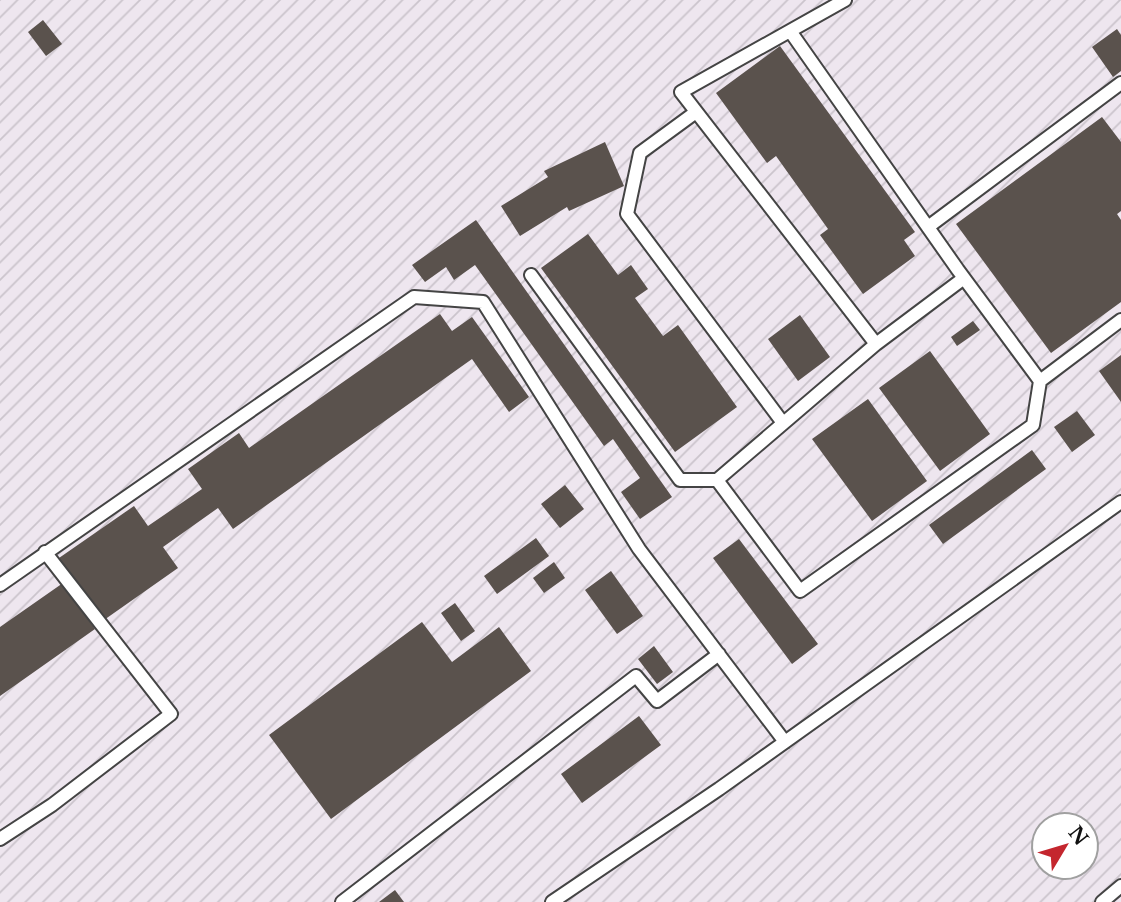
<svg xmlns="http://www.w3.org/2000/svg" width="1121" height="902" font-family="'Libre Baskerville',serif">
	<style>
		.industrial { fill: url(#industrial-furrows); fill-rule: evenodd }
		.building { fill: #5a524d }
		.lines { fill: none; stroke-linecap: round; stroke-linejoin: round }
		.service-casing { stroke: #444; stroke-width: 16 }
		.service { stroke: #fff; stroke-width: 12 }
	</style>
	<defs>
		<pattern id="industrial-furrows" width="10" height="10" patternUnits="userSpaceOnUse" patternTransform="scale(1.75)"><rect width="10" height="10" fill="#eee6ef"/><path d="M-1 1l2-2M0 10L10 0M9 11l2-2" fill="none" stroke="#cbc4cc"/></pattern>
	</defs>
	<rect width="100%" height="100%" fill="#fffdf5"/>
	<path class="industrial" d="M0,0H1121V902H0ZM1044,825H1086V867H1044Z"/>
	<path class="building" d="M43,20L62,44L46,56L28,32Z
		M1117,29L1121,35V71L1113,77L1092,47Z
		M780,46L915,232L904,240L915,256L863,294L820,235L828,229L776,156L767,163L716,93Z
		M1102,117L1121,142V211L1117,214L1121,220V302L1051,353L956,224Z
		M605,142L624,186L569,211L567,207L520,236L501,206L548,177L544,171Z
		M476,220L672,497L640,519L621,492L640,478L613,439L604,446L475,265L454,280L446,267L425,282L412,265Z
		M588,234L618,275L631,265L648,289L635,298L663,336L678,325L737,407L675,452L541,268Z
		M440,314L452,331L472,317L529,397L509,412L472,359L233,529L218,508L163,547L178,568L104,620L59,558L134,506L148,526L202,489L188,469L239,433L249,448Z
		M800,315L830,357L798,381L768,339Z
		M973,321L980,330L957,346L951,337Z
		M930,351L990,434L940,471L879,388Z
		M1121,355V402L1099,371Z
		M868,399L927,481L872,521L812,439Z
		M1077,411L1095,435L1072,452L1054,427Z
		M1032,450L1046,469L943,544L929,525Z
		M565,485L584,509L560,528L541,504Z
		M536,538L549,556L497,594L484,576Z
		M739,539L818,644L792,664L713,558Z
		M554,562L565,578L544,593L533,578Z
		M611,571L643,616L617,634L585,590Z
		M63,583L95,629L0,696V627Z
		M455,603L475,631L461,641L441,613Z
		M422,622L452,662L499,627L531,671L331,819L269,735Z
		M654,646L673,672L657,684L638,659Z
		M639,716L661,745L582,803L561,774Z
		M395,890L404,902H379Z"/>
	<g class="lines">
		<defs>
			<path id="service" d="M845,0L681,92L876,344
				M790,31L958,270L1040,381
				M696,112L640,153L627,214L783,423
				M928,227L1121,83
				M531,275L680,480H717
				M964,278L876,344L717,480L800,591L1033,425L1040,381L1121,320
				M0,585L414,297L483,302L639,549L785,742
				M0,839L52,805L171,714L45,552
				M342,902L636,676L657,701L719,654
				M552,902L719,789L1121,502
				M1102,902L1121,886"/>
		</defs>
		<use href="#service" class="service-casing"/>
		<use href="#service" class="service"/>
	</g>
	<g transform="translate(1065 846) rotate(52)"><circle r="33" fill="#ffffff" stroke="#a0a0a0" stroke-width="2"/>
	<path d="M0-5L12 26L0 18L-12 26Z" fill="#c4262e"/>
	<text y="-10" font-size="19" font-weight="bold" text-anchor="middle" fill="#111111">N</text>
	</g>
</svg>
